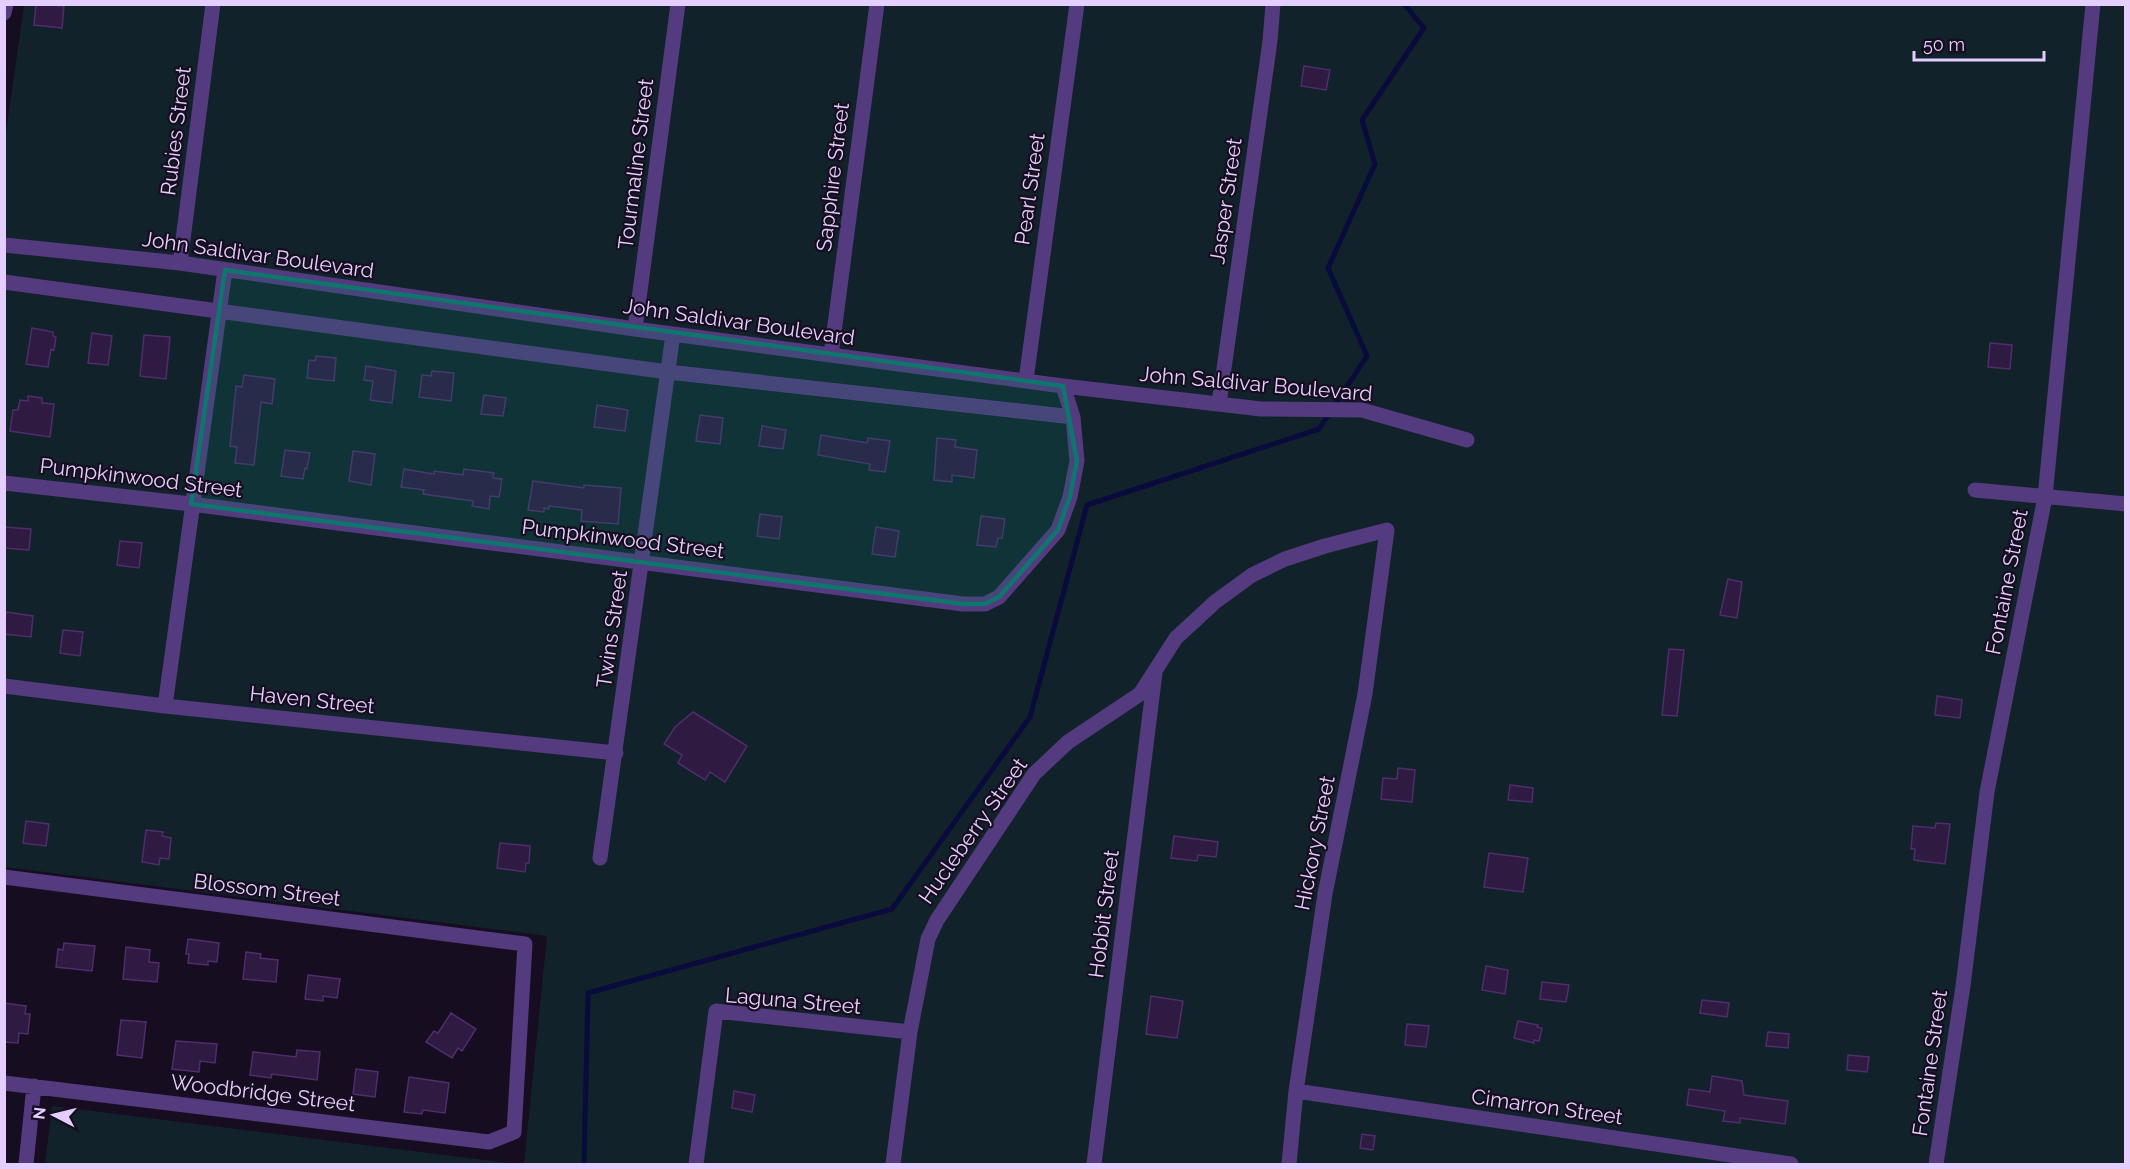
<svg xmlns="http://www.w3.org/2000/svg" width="2130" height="1169" font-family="Raleway,sans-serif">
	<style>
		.green { fill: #11222a }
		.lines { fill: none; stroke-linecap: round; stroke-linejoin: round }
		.stream { stroke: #0a0b3c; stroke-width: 5 }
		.building { fill: #2f1a41; stroke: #4f2d6c; stroke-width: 1.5 }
		.street { stroke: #543a7e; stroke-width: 15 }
		.marked { fill: #0f766e; fill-opacity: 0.2; stroke: #0f766e; stroke-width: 4.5; stroke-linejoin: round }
		.labels { text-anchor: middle; stroke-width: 4.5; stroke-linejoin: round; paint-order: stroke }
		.street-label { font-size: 21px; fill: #e4cefe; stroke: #170d20 }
	</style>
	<rect width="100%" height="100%" fill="#170d20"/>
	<path class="green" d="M24,5H2125V1164H524L547,936L5,867L4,147Z
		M52,1106L517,1164H45Z"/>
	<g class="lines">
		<path class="stream" d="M584,1164L588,993L892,909L1030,717L1087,505L1319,429L1367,356L1328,268L1375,164L1362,120L1424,28L1404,4"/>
	</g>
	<path class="building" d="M36,4L64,6L62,28L34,25Z
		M1304,66L1330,70L1326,90L1301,86Z
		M32,328L53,332V336L56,337L54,350L51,349L48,367L26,364Z
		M92,333L112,336L108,365L88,363Z
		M144,335L170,337L166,379L140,376Z
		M1990,343L2012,345L2010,369L1988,367Z
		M316,356L336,358L334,381L307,378L309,360L315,361Z
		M366,366L396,371L392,403L370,400L373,381L364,380Z
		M432,371L454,373L451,401L419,397L422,375L431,376Z
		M244,375L275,379L272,404L261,402L254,465L235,463L237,447L230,446L236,386L242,387Z
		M484,395L506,398L503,416L481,414Z
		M28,396L42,398V403L54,404L50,437L10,431L13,410H18L20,400L28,401Z
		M597,405L628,410L625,431L594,427Z
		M700,415L723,418L720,444L696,441Z
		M762,426L786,430L783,449L759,446Z
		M821,435L867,443L868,438L890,441L885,472L869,470L870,464L818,455Z
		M937,438L956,440L955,447L977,450L974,478L952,475V482L934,480Z
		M285,450L310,453L307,469L305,468L303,479L281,476Z
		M353,451L375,454L371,485L349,481Z
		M404,469L434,474V471L463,475L464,469L494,473L493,478L502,479L499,497L490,496L489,509L472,506L473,501L423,494L424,490L401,487Z
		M533,481L584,488V485L621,488L618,524L581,521L582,510L549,506V509L544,508V512L528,510Z
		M760,514L782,517L779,539L757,536Z
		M981,516L1005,519L1002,538H998L996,547L977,545Z
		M4,527L31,529L29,550L4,548Z
		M876,527L899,531L895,557L872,554Z
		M120,541L142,543L139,568L117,565Z
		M1728,579L1742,582L1737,618L1720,615Z
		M6,612L33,616L31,637L4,634Z
		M63,630L83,632L80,656L60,653Z
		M1669,649L1684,650L1677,716L1662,715Z
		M1937,696L1962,700L1960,718L1935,715Z
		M693,712L747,746L725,782L710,772L705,780L678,763L682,755L664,744L675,727Z
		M1398,768L1415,770L1412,802L1381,799L1383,778L1397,779Z
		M1510,785L1533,788L1532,802L1508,800Z
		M26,821L49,824L46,846L23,843Z
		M1936,823L1950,824L1945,864L1914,860L1915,849H1911L1913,826L1935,828Z
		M146,830L163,832L162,836L171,838L169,859L160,858L159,865L142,862Z
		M1174,836L1218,842L1216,857L1198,855L1197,861L1171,858Z
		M500,843L530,846L529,863H526L525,872L497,868Z
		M1489,853L1528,858L1523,892L1484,887Z
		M188,939L219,943L217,962L208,961V965L188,963L189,954H186Z
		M64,943L95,946L92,971L56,967L58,949L63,950Z
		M126,947L150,950L149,962L159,963L157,982L123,979Z
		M246,952L261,954L260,958L278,960L276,982L243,979Z
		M1486,966L1508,970L1505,994L1482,990Z
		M308,975L340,979L337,998L323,996V1001L305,999Z
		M1542,982L1569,985L1566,1002L1540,999Z
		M1151,996L1183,1001L1177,1038L1146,1034Z
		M1702,1000L1729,1003L1727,1017L1700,1013Z
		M4,1003L26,1006L25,1014H30L28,1034L19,1033L18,1043L4,1042Z
		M451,1013L476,1029L462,1051L458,1048L452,1058L426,1042L434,1031L438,1033Z
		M121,1020L146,1022L142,1058L117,1055Z
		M1518,1021L1538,1025L1537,1027L1542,1028L1539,1041L1534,1040V1043L1514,1038Z
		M1407,1024L1429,1026L1426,1047L1405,1045Z
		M1768,1032L1789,1034L1788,1048L1766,1046Z
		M176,1041L217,1044L215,1063L200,1061L199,1072L172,1069Z
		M297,1050L320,1052L317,1080L272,1074L271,1078L250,1075L253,1052L296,1057Z
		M1848,1055L1869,1057L1867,1072L1847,1070Z
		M356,1069L378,1072L375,1097L353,1094Z
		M1712,1076L1742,1081L1744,1095L1788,1101L1785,1124L1740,1118V1123L1723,1121L1725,1111L1687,1105L1689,1089L1710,1092Z
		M409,1077L449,1083L445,1113L423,1110L422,1114L404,1112Z
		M734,1091L755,1095L752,1112L732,1108Z
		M1362,1134L1375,1136L1373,1150L1360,1148Z"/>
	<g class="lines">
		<path class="street" d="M4,13L6,4
			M4,245L180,263L635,329L1063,386L1261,409L1362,410L1467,440
			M180,263L213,4
			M4,282L668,372L1073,417
			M635,329L678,4
			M831,355L877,4
			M1026,380L1077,4
			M1219,404L1270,41L1273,4
			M4,483L191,504L963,604H985L999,597L1058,530L1070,497L1077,461L1073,417L1063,386
			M1975,490L2126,504
			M4,686L165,706L616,753
			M165,706L225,270
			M600,858L673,334
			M4,877L525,944L514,1132L489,1142L4,1083
			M1296,1091L1791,1164
			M26,1164L34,1086
			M696,1164L716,1011L910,1032
			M893,1164L910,1032L928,939L937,920L1034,774L1068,742L1140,694L1176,638L1215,602L1252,575L1285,559L1325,546L1387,530L1365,694L1325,894L1296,1091L1289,1164
			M1094,1164L1155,673
			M1936,1164L1963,986L1987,792L2045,497L2093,4"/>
	</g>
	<path class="marked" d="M225,270L1063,386L1077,461L1070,497L1058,530L999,597L985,604H963L191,504Z"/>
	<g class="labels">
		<g class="street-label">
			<text transform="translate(176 131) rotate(-83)" y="7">Rubies Street</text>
			<text transform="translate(636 164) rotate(-83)" y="7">Tourmaline Street</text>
			<text transform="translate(833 177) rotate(-83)" y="7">Sapphire Street</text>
			<text transform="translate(1030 189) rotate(-82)" y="7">Pearl Street</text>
			<text transform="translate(1226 201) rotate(-82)" y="7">Jasper Street</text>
			<text transform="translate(258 255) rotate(8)" y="7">John Saldivar Boulevard</text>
			<text transform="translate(739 322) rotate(8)" y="7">John Saldivar Boulevard</text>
			<text transform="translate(1256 384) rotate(5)" y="7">John Saldivar Boulevard</text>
			<text transform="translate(141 478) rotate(7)" y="7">Pumpkinwood Street</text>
			<text transform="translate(623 539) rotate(7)" y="7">Pumpkinwood Street</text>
			<text transform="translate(2007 582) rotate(-79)" y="7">Fontaine Street</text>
			<text transform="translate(612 629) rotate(-82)" y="7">Twins Street</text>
			<text transform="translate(312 700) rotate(6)" y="7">Haven Street</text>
			<text transform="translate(973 831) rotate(-55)" y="7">Hucleberry Street</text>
			<text transform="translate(1315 843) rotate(-79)" y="7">Hickory Street</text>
			<text transform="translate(267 890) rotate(7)" y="7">Blossom Street</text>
			<text transform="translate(1104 914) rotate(-83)" y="7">Hobbit Street</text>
			<text transform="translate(793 1001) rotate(5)" y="7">Laguna Street</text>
			<text transform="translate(1930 1063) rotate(-82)" y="7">Fontaine Street</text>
			<text transform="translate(263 1093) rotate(7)" y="7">Woodbridge Street</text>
			<text transform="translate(1547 1107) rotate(8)" y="7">Cimarron Street</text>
		</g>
	</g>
	<rect width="2130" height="1169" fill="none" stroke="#e4cefe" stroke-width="12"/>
	<g transform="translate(54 1115) rotate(277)" stroke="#170d20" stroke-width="4.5" paint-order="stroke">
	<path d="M0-4.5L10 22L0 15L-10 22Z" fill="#e4cefe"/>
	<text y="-9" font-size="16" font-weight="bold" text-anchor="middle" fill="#e4cefe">N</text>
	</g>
	<path d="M1914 51v9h130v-9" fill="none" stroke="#e4cefe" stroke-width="3"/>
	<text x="1923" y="51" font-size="18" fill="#e4cefe" stroke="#170d20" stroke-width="4.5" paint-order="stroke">50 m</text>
</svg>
